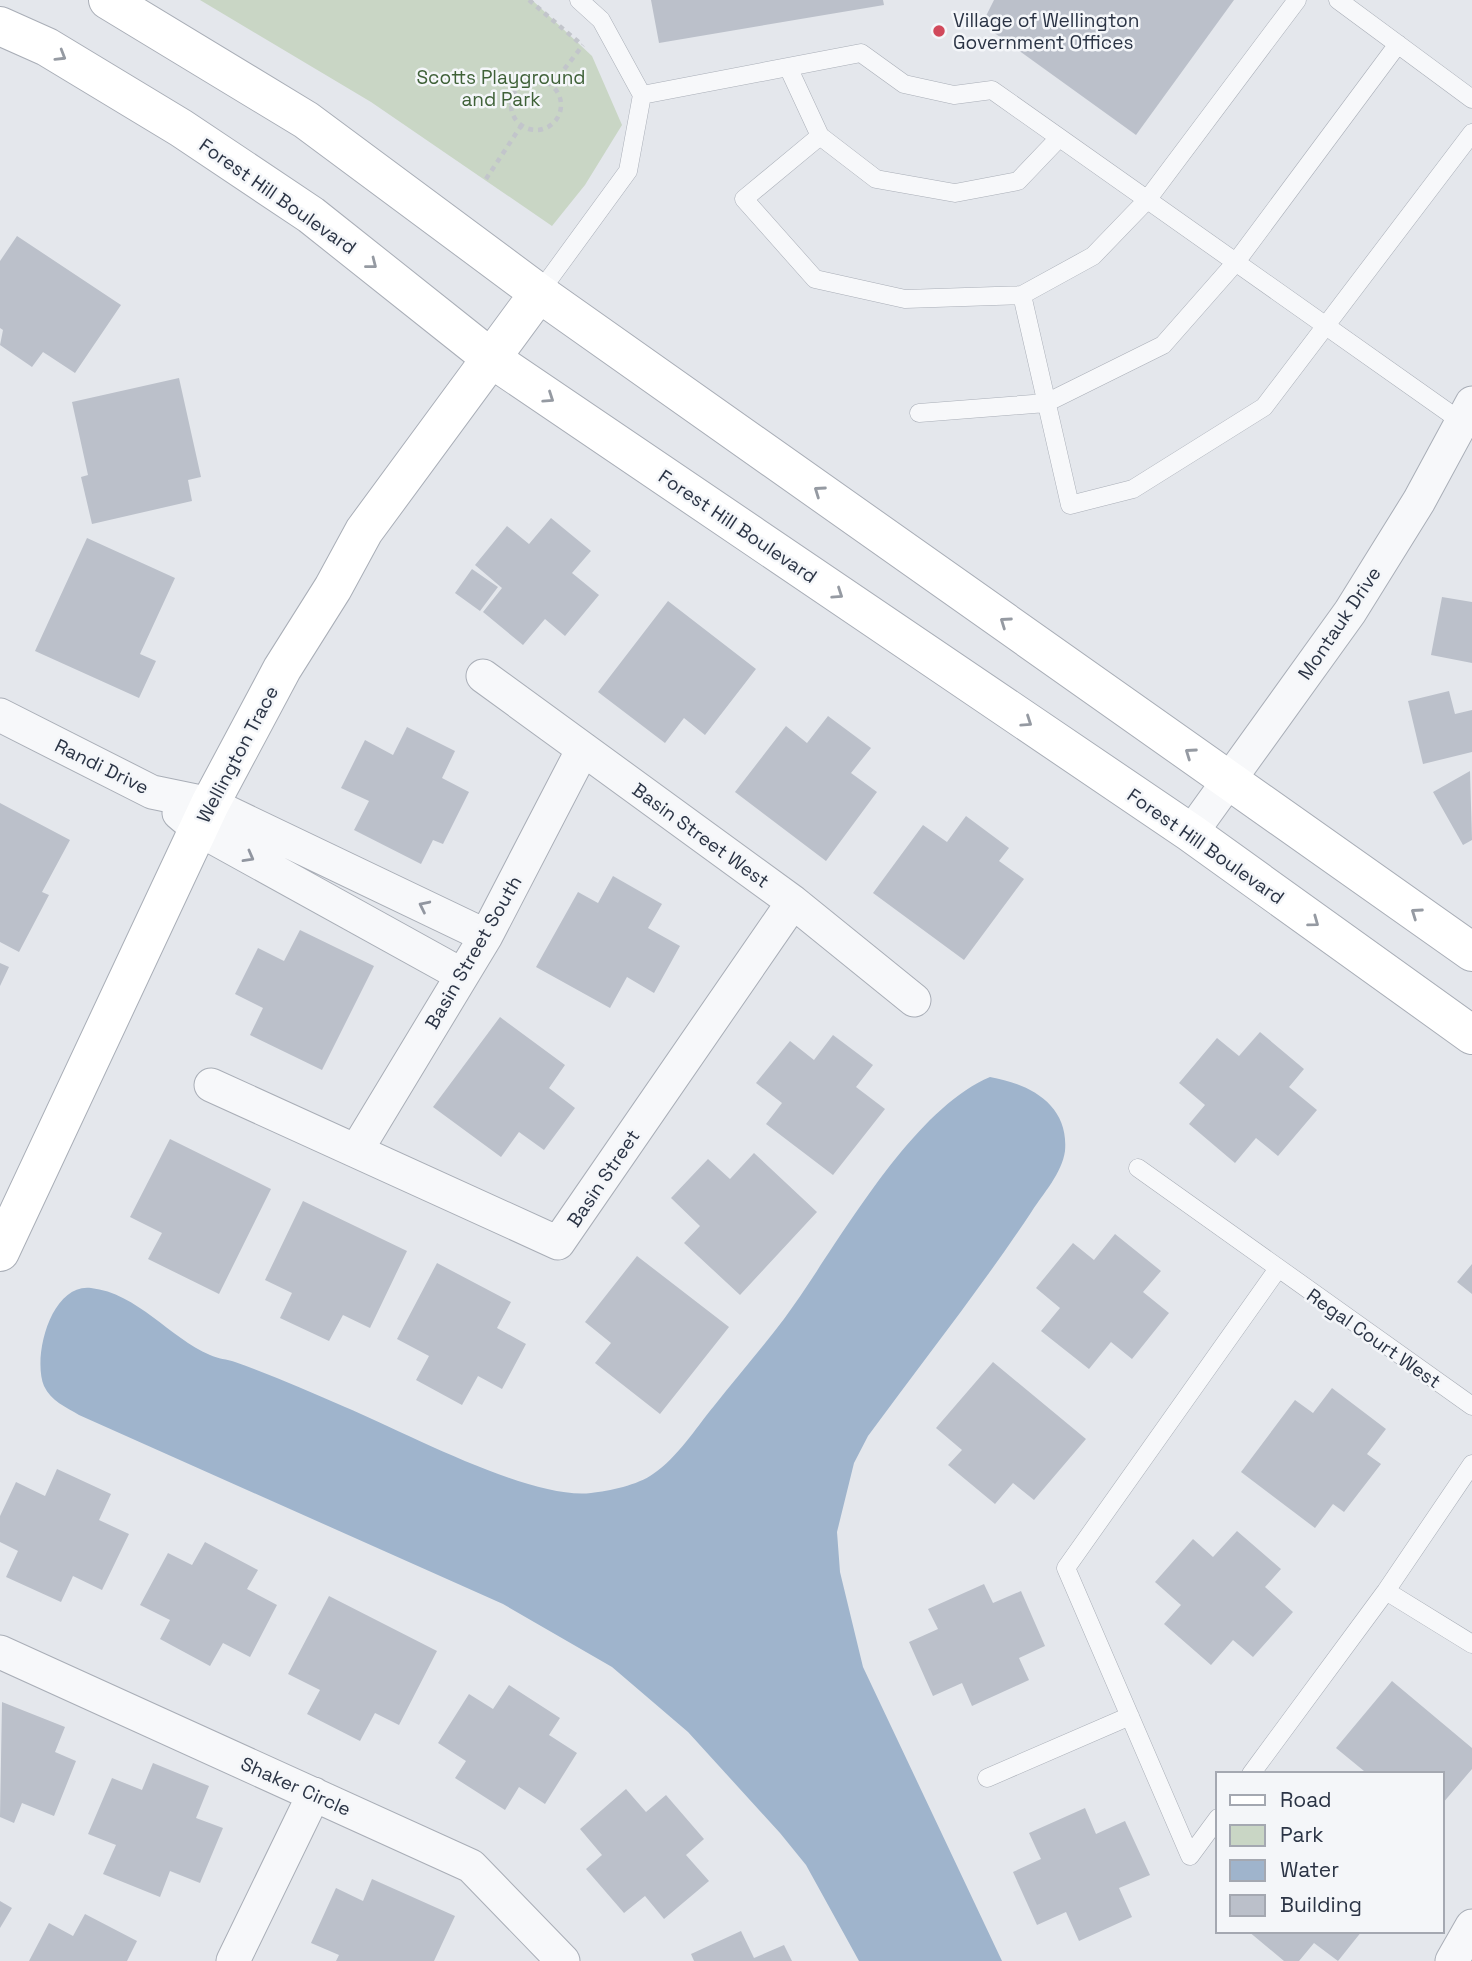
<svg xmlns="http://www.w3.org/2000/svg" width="1472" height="1961" font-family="'Space Grotesk',sans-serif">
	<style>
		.green { fill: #c9d6c5 }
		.water { fill: #9fb4cc }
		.building { fill: #bbc0ca }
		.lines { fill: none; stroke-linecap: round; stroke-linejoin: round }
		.lane-casing { stroke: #a9aeb7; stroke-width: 19 }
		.street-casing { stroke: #a9aeb7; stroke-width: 35 }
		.secondary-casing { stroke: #a9aeb7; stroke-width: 40 }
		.path { stroke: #c2c5cb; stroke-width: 4.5; stroke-dasharray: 5 5; stroke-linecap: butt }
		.lane { stroke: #f7f8fa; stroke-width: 18 }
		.street { stroke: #f7f8fa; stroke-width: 33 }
		.secondary { stroke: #fff; stroke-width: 38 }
		.oneway { stroke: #959aa2 }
		.oneway2 { stroke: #9196a0 }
		.poi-dot { fill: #d1495b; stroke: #f4f6f9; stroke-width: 2.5 }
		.labels { text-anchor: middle; stroke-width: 5; stroke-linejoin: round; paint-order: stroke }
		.poi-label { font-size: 19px; fill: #2b3445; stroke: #f4f6f9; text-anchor: start }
		.park-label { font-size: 19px; fill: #3f6138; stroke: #f4f6f9 }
		.street-label { font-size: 19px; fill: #2b3445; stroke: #f4f6f9 }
	</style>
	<rect width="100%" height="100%" fill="#e4e7ec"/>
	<path class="green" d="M200,0H532L592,56L622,125L585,185L552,226L371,102Z"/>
	<path class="water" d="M990,1077C1029,1084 1069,1104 1065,1151C1062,1173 1043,1194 1032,1211C981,1288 923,1361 868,1436L854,1463L837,1532L840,1572L863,1667L1002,1961H859L806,1865L780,1833L688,1732L612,1667L503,1604L79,1415C66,1407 51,1401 44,1386C32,1357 51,1283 91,1288C137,1293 170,1338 210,1355C218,1359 227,1359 235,1362C272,1375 309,1391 345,1407C405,1432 530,1500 591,1493C609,1491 638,1485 653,1474C678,1457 695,1429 714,1406C737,1377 762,1348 784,1319C837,1247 908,1112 990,1077Z"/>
	<path class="building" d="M651,0H883L884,5L659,43Z
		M994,0H1234L1136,135L982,24Z
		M17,236L121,305L75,373L43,352L32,367L0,345L3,330L0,328V261Z
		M179,378L201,477L188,480L192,501L92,524L81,477L88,475L72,402Z
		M551,518L591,551L572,573L599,595L565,636L545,619L523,645L483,612L502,588L475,565L507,526L529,544Z
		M87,538L175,578L140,654L156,661L139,698L35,651Z
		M472,569L498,587L480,611L455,593Z
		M1442,597L1472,602V663L1431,655Z
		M668,601L756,669L705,735L684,718L665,743L598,692Z
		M1449,691L1455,714L1472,710V752L1423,764L1408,701Z
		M828,716L871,748L851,773L877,792L826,861L735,792L786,726L807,743Z
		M407,727L455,751L442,778L469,792L443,844L433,840L421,864L354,830L369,801L341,788L365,740L393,755Z
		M1470,771L1472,840L1463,845L1433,792Z
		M0,803L70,840L42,892L49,895L19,952L0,942Z
		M966,816L1009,848L999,861L1024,879L964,960L873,893L923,825L947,842Z
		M613,876L662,904L648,928L680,946L654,993L627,977L610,1008L536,967L578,892L598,903Z
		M300,930L374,966L322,1070L250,1035L263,1008L235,994L258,948L284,961Z
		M0,963L9,967L0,986Z
		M500,1017L565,1065L549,1088L575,1108L544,1150L519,1132L501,1157L433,1107Z
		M1260,1032L1304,1069L1289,1087L1317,1110L1278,1156L1256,1138L1235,1163L1189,1124L1205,1105L1179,1083L1217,1038L1239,1056Z
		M833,1035L873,1065L856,1087L885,1109L833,1175L766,1124L782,1103L756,1083L790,1041L814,1060Z
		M170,1139L271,1189L219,1294L148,1259L162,1233L130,1217Z
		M754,1153L817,1212L740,1295L684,1243L700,1226L671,1198L708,1159L730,1179Z
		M303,1201L407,1251L370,1328L343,1315L329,1341L280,1318L292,1293L265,1280Z
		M1115,1234L1161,1271L1143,1292L1169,1313L1132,1359L1111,1342L1089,1369L1041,1331L1060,1308L1036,1288L1073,1243L1094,1260Z
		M637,1256L729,1327L660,1414L595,1363L611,1343L585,1322Z
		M437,1263L511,1302L497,1328L526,1344L502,1389L478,1376L462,1405L416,1380L429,1356L397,1339Z
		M1472,1264V1294L1457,1282Z
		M993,1362L1086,1439L1034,1500L1013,1483L995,1504L948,1465L962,1450L936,1428Z
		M1332,1388L1386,1429L1367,1454L1381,1464L1344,1512L1333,1504L1315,1528L1241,1472L1295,1400L1313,1413Z
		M57,1469L111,1494L99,1520L129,1534L102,1590L73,1576L61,1602L6,1577L18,1551L0,1542V1516L16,1482L45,1496Z
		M1237,1531L1281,1569L1265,1587L1293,1612L1253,1657L1233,1640L1211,1665L1164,1624L1181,1605L1155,1582L1193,1539L1213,1557Z
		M205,1542L258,1570L247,1589L277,1605L250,1657L223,1643L210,1666L160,1639L170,1620L140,1605L168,1553L192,1565Z
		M984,1584L993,1603L1021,1591L1045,1646L1019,1658L1029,1680L972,1706L962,1683L933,1696L909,1642L938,1629L928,1609Z
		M329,1596L437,1651L399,1725L375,1713L360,1741L307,1714L320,1690L288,1674Z
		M1392,1681L1472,1748V1769L1442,1804V1774H1363L1364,1771L1336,1748Z
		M509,1685L560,1718L549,1735L577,1753L545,1804L519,1787L505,1810L455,1778L466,1761L438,1743L469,1694L493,1709Z
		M2,1702L65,1727L55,1752L76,1761L54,1816L22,1803L14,1823L0,1817Z
		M153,1763L209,1786L196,1818L223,1828L200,1883L170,1871L160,1897L103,1874L116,1845L88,1834L112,1778L142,1790Z
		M626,1789L646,1812L666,1795L704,1839L686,1855L709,1881L664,1919L645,1896L624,1913L586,1869L602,1855L580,1829Z
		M1085,1808L1096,1834L1125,1821L1150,1875L1119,1888L1132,1917L1079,1941L1066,1912L1037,1925L1013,1872L1041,1859L1029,1833Z
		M372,1879L455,1916L434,1961H336L339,1955L311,1943L336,1888L363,1901Z
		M0,1901L12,1908L0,1928Z
		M85,1914L137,1941L127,1961H29L49,1923L73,1936Z
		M741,1931L754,1958L784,1945L792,1961H694L691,1954Z
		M1248,1931H1362L1338,1961L1314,1943L1299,1961H1284Z"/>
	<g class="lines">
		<defs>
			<path id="lane" d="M1338,0L1472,99
				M788,67L820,136L876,179L955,193L1018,181L1059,138
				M642,95L861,53L904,84L954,95L992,90L1462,422
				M820,136L744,199L815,279L905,299L1022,295L1093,256L1147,200L1297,0
				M539,293L628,171L642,95L601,20L579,0
				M1022,295L1070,505L1133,489L1264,407L1472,133
				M919,413L1046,403L1163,345L1236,262L1398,44
				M1138,1168L1472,1406
				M1386,1591L1472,1644
				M1251,1774L1386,1591L1472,1464
				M987,1778L1130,1716
				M1218,1818L1190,1856L1066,1568L1277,1270"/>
			<path id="street" d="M483,676L793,902L914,1000
				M0,715L152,792L210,804L486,936
				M179,813L198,829L462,975
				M1191,833L1350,612L1419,501L1472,403
				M211,1085L558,1243L793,902
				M356,1151L486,936L583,749
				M0,1652L471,1866L563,1961
				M233,1961L314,1794
				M1452,1961L1472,1926"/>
			<path id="secondary" d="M108,0L306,120L539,293L1472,952
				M0,26L47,47L181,128L311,215L492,359L1191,833L1472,1035
				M0,1252L210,804L282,669L333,588L364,531L539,293"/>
		</defs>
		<use href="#lane" class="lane-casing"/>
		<use href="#street" class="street-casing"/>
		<use href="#secondary" class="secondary-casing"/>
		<path class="path" d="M529,0L582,45
			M511 105a25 25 0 1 1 50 0a25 25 0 1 1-50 0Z
			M552,85L583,45
			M486,179L521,126"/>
		<use href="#lane" class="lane"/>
		<use href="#street" class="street"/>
		<use href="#secondary" class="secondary"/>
	</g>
	<defs><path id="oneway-chevron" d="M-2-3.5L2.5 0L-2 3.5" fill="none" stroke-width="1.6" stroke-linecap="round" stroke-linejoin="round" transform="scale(1.75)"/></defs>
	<g class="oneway">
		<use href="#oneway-chevron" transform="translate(61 56) rotate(31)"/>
		<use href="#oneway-chevron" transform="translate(372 264) rotate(38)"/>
		<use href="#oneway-chevron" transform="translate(549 398) rotate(34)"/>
		<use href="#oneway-chevron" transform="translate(819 491) rotate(-145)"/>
		<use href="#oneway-chevron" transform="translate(838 594) rotate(34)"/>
		<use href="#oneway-chevron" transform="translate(1005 622) rotate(-145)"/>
		<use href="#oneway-chevron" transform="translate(1027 722) rotate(34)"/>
		<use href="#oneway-chevron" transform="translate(1190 753) rotate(-145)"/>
		<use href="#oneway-chevron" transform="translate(1416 913) rotate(-145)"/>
		<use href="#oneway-chevron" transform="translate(1314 922) rotate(36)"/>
	</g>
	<g class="oneway2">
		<use href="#oneway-chevron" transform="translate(249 857) rotate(29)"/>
		<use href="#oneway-chevron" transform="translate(424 906) rotate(-154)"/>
	</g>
	<circle class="poi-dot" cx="939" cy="31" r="7"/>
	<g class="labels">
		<g class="poi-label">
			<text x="953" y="27">Village of Wellington<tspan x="953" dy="22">Government Offices</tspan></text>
		</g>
		<g class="park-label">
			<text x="501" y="84">Scotts Playground<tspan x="501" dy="22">and Park</tspan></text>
		</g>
		<g class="street-label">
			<text transform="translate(278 196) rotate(35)" y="7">Forest Hill Boulevard</text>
			<text transform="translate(738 526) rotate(34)" y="7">Forest Hill Boulevard</text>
			<text transform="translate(1339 623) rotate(-56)" y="7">Montauk Drive</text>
			<text transform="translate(237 754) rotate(-62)" y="7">Wellington Trace</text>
			<text transform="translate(102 766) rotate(26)" y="7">Randi Drive</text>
			<text transform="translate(701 835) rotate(36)" y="7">Basin Street West</text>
			<text transform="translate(1206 846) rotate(35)" y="7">Forest Hill Boulevard</text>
			<text transform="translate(473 952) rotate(-60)" y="7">Basin Street South</text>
			<text transform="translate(603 1178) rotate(-56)" y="7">Basin Street</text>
			<text transform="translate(1374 1338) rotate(35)" y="7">Regal Court West</text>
			<text transform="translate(296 1786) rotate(24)" y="7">Shaker Circle</text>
		</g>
	</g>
	<rect x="1216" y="1772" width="228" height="161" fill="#f4f6f9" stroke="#a4a8b1" stroke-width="2"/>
	<rect x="1230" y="1795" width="35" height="10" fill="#ffffff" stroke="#a4a8b1" stroke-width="2"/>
	<text x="1280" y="1807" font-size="21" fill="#2b3445">Road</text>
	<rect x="1230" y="1825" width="35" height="21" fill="#c9d6c5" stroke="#a4a8b1" stroke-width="2"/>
	<text x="1280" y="1842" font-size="21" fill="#2b3445">Park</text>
	<rect x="1230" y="1860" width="35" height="21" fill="#9fb4cc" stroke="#a4a8b1" stroke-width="2"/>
	<text x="1280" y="1877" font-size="21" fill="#2b3445">Water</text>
	<rect x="1230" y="1895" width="35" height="21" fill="#bbc0ca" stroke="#a4a8b1" stroke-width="2"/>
	<text x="1280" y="1912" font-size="21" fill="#2b3445">Building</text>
</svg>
